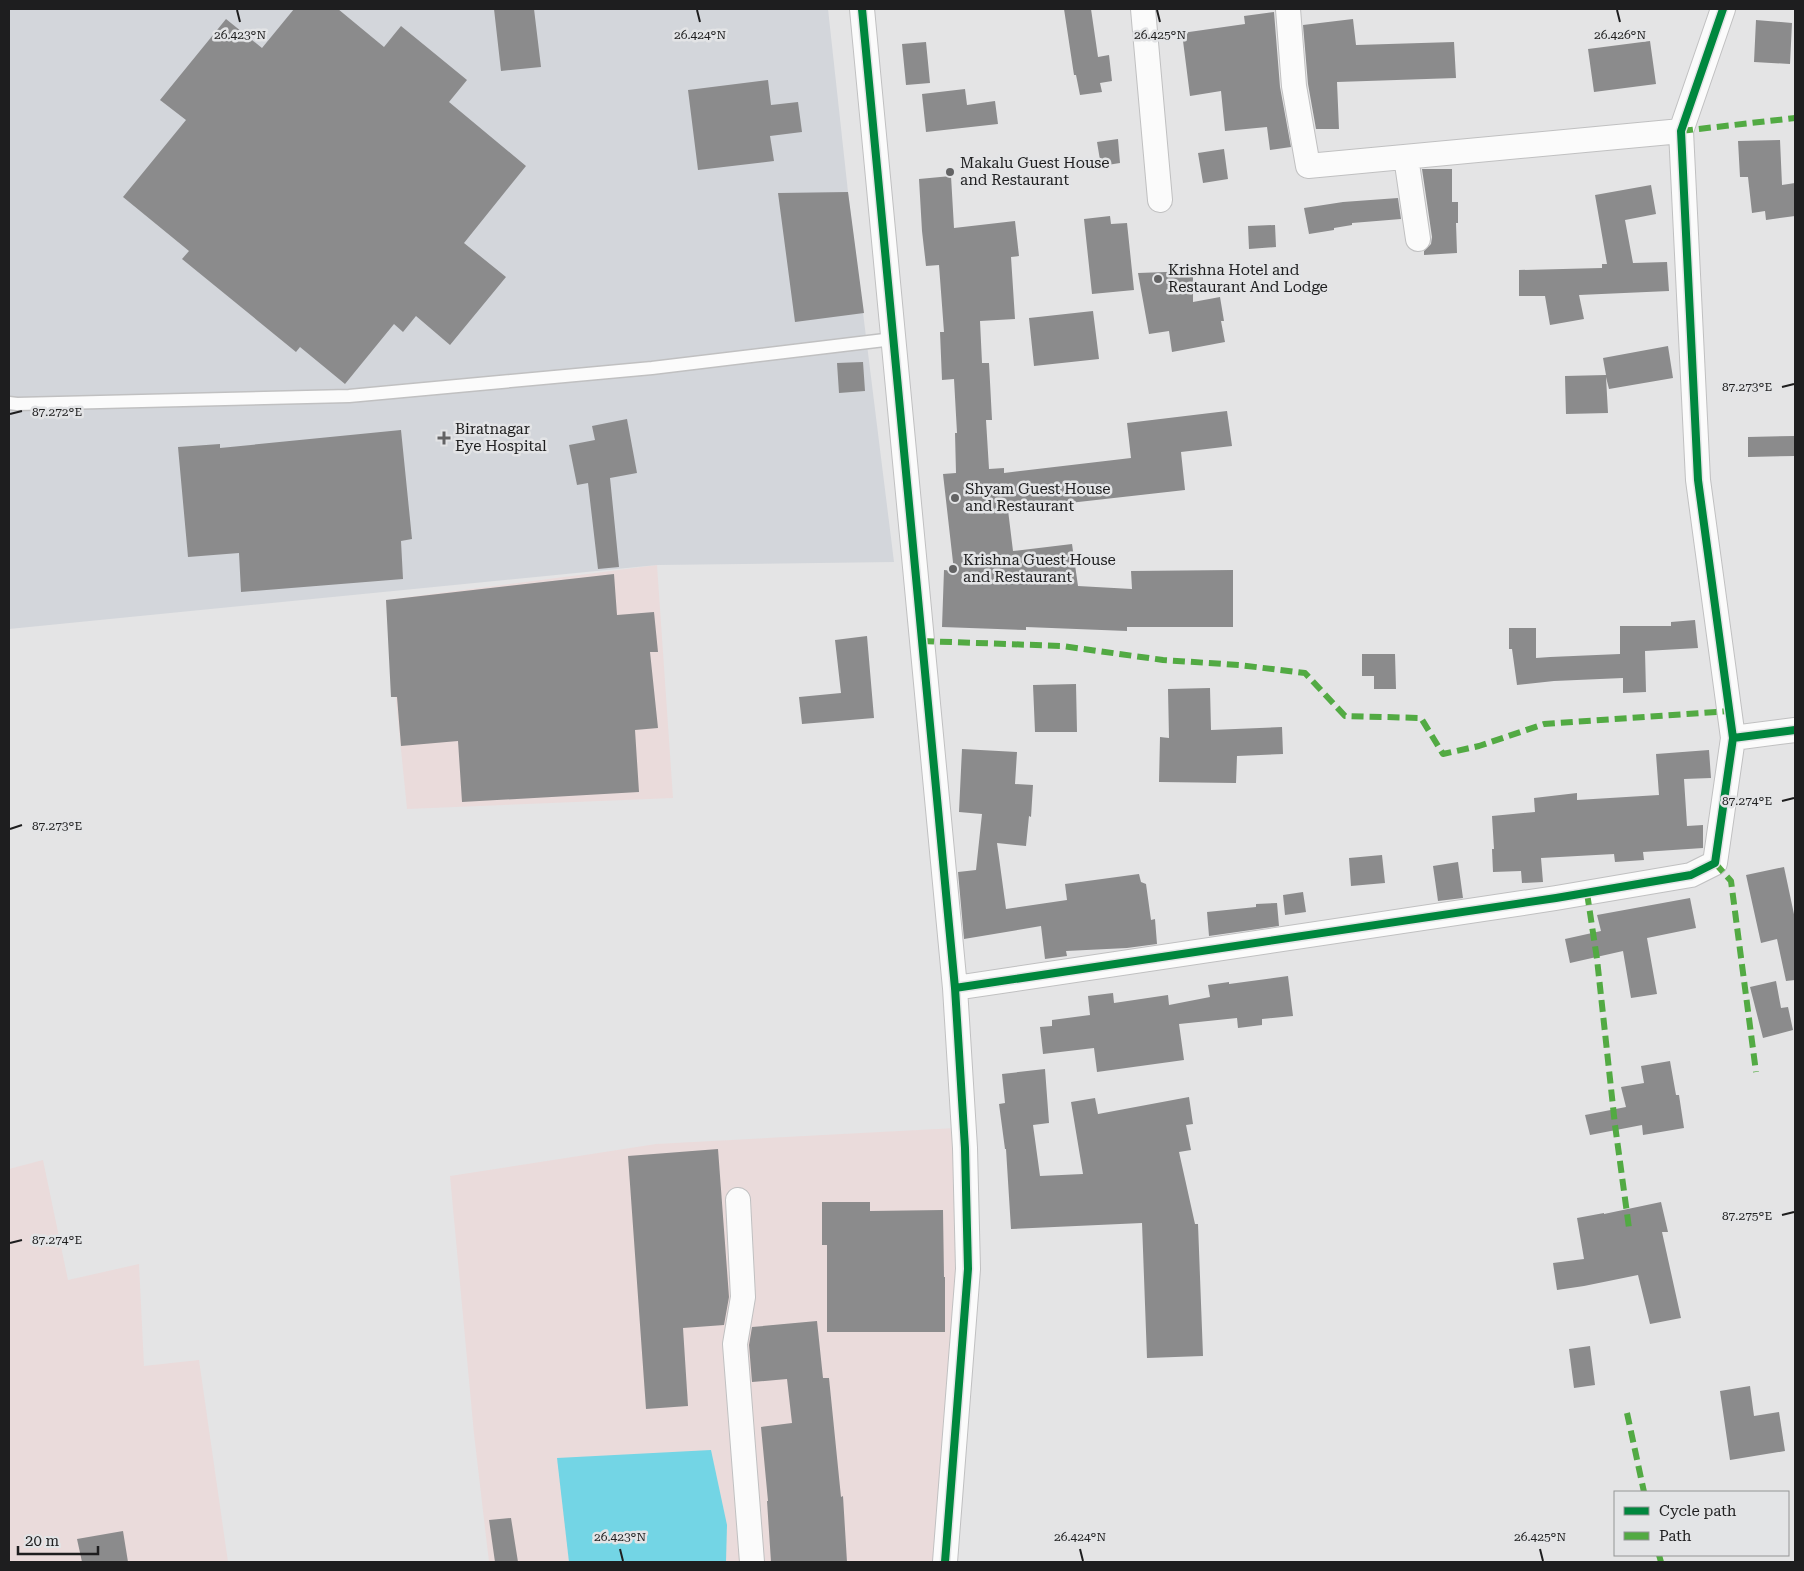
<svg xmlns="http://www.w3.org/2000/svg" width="1804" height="1571" font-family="'Roboto Serif',serif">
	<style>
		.industrial { fill: #eadbdb }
		.built { fill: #d3d6db }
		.water { fill: #73d5e5 }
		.building { fill: #8b8b8c }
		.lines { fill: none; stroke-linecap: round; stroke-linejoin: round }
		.service-casing { stroke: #c0c0c1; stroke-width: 15 }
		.minor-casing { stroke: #c0c0c1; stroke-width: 26 }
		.service { stroke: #fbfbfb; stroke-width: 12 }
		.minor { stroke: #fbfbfb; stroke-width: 24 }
		.quiet { stroke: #52aa43; stroke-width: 6; stroke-dasharray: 12 6; stroke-linecap: butt }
		.cycleway-casing { stroke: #e3e4e6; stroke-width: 11 }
		.cycleway { stroke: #00873e; stroke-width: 8 }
		.ticks { fill: none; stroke: #1e1e1f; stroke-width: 2 }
		.poi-dot { fill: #636364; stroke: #e3e4e6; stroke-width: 2 }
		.labels { text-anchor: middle; stroke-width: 5; stroke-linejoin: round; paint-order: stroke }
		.poi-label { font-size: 15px; fill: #1e1e1f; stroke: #e3e4e6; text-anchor: start }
		.ticks-label { font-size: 12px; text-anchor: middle; fill: #1e1e1f; stroke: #e3e4e6; stroke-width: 5; stroke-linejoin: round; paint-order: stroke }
	</style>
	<rect width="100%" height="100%" fill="#e4e4e5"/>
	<path class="industrial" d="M657,565L673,798L407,809L386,600Z
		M956,1128L966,1273L942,1562H489L474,1434L450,1176L656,1144Z
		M43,1160L68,1280L139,1264L144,1366L199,1360L228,1562H9V1169Z"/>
	<path class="built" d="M9,9H828L848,192L894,562L657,565L9,629Z"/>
	<path class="water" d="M711,1450L727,1525L726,1562H569L557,1458Z"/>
	<path class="building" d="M294,9H338L384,47L401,26L467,80L449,102L526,166L464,243L506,277L450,345L416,316L403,332L394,324L345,384L300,347L296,352L182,259L189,251L123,197L186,120L160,100L226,19L262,48Z
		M494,9H534L541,67L501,71Z
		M1064,9H1091L1098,57L1109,55L1112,81L1100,83L1102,92L1080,95L1076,75H1074Z
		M1274,12L1280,87L1291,147L1270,150L1267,127L1225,131L1221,91L1190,96L1182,33L1245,24L1244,16Z
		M1353,19L1356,45L1454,42L1456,78L1337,82L1339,129H1316L1308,84L1303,25Z
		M1756,20L1792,23L1790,64L1754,62Z
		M1650,41L1656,84L1594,92L1588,49Z
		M926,42L930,83L906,85L902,44Z
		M768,80L771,105L798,102L802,132L770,136L774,161L698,170L688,90Z
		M965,89L967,105L995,101L998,124L926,132L922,94Z
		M1118,139L1120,163L1101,166L1097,142Z
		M1780,140L1782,185L1795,183V216L1766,220L1765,211L1752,213L1748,177H1740L1738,141Z
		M1224,149L1228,179L1203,183L1198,153Z
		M1422,169H1452V202H1458V223H1456L1457,253L1424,255V251L1431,244L1432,237Z
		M951,176L954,228L1015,221L1019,256L1011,257L1015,319L980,321L982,363H989L992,420H986L989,469L1004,468V473L1131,458L1127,423L1227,411L1232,446L1181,452L1185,490L1008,510L1013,551L1072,544L1078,586L1132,589L1131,571L1233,570V627H1127V631L1026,627V630L942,627L944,570L954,571L943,474L956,473L955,433H957L954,379L942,380L940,332H944L939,265L926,266L922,231L919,179Z
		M1651,185L1656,214L1625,220L1633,263L1667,262L1669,291L1579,295L1584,319L1550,325L1545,296H1519V270L1602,268V264H1607L1595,195Z
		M848,192L864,313L795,322L778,193Z
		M1398,198L1401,219L1352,223V225L1334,228V230L1309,234L1304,208L1343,202Z
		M1110,216L1111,224L1127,223L1134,290L1092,294L1084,219Z
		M1275,225L1276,247L1249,249L1248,226Z
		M1193,271V302L1220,297L1224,321H1221L1225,342L1172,352L1169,331L1149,334L1138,273Z
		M1093,311L1099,359L1034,366L1029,318Z
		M1668,346L1673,378L1609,389L1606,377L1608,413L1566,414L1565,376L1606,375L1603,358Z
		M863,362L865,391L839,393L837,363Z
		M627,419L637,473L610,478L619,567L598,569L588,483L577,485L569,445L595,440L592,426Z
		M401,430L412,539L401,541L403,579L241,592L239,553L188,557L178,447L220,444V448Z
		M1795,436V456L1748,457V437Z
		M614,574L617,615L654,612L658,652H650L658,728L635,730L639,792L462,802L458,741L401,746L397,697H391L386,600Z
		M1695,620L1698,648L1645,651L1646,692L1623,693V678L1554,681L1517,685L1512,649H1509V628H1536V658L1550,657L1620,654V626H1671V622Z
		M867,636L874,718L802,724L799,697L841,693L835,640Z
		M1362,654H1395L1396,689H1374V676H1362Z
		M1076,684L1077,732H1035L1033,685Z
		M1210,688L1211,730L1282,727L1283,754L1237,756L1236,783L1159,782L1160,737L1169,738L1168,689Z
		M962,749L1017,752L1015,784L1033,785L1031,817L1029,816L1026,846L997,843L1006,909L1067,900L1065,884L1139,874L1141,882L1146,884L1151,920L1155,919L1157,944L1127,948L1066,951L1067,956L1045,959L1041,926L964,939L958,872L976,870L982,814L959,812Z
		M1709,750L1711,778L1684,779L1687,826L1703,825V848L1643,852L1644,860L1615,862L1614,854L1541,858L1543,882L1522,883L1521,871L1493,872L1492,849H1494L1492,816L1535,812L1534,798L1577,793V800L1659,795L1656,754Z
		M1382,855L1385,883L1351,886L1349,858Z
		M1458,862L1463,898L1438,901L1433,866Z
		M1784,867L1795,919V980L1786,981L1777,939L1761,943L1746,875Z
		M1303,892L1306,912L1285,915L1283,895Z
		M1690,898L1696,928L1647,938L1657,994L1631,998L1623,951L1570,963L1565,939L1601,931L1597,915Z
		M1277,903L1279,926L1209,936L1207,912L1256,907V904Z
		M1288,976L1293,1016L1262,1019V1025L1238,1028L1237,1018L1179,1024L1184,1060L1097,1072L1094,1048L1043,1054L1040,1027L1052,1026V1020L1090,1015L1088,996L1113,993L1114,1003L1168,995L1169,1005L1210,997L1208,985L1229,982V984Z
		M1776,981L1781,1008L1788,1007L1793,1030L1763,1038L1750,987Z
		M1670,1061L1676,1095H1679L1684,1128L1643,1135L1642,1125L1590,1135L1585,1115L1626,1107L1621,1087L1644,1083L1641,1066Z
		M1045,1069L1049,1123L1033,1125L1040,1176L1083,1174L1071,1102L1095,1098L1098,1114L1189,1097L1193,1124L1186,1125L1191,1150L1179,1152L1195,1224H1198L1203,1356L1147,1358L1142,1223L1011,1229L1006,1149H1005L999,1104L1005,1103L1002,1074Z
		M718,1149L729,1297L724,1325L683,1328L688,1406L646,1409L628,1156Z
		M822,1202H870V1211L943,1210L944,1277H945V1332H827V1245H822Z
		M1661,1202L1668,1232H1662L1681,1318L1650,1324L1638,1275L1584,1286L1557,1290L1553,1263L1584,1259L1577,1218L1604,1213V1214Z
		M817,1321L823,1378H829L841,1497L843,1496L847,1562H771L767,1501H768L761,1427L792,1423L787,1379L752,1382L749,1345L752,1327Z
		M1590,1346L1595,1385L1574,1388L1569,1349Z
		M1750,1386L1754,1416L1779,1412L1785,1451L1730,1460L1720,1391Z
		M511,1518L518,1562H495L489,1520Z
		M123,1531L128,1562H82L77,1539Z"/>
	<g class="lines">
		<defs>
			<path id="service" d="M9,403L17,404L349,396L652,368L893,339"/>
			<path id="minor" d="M862,9L955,988L965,1148L968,1269L945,1562
				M1143,9L1160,200
				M1288,9L1294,86L1308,166L1681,131
				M1723,9L1681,131L1698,480L1733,738
				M1406,157L1418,239
				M955,988L1556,898L1691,875L1715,863L1733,738L1795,730
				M738,1200L743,1297L735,1344L752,1562"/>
		</defs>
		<use href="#service" class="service-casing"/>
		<use href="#minor" class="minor-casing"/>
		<use href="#service" class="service"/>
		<use href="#minor" class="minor"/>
		<path class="quiet" d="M1681,131L1795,118
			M922,641L1062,646L1163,660L1239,665L1305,673L1345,716L1421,718L1443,754L1479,746L1544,724L1729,711
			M1715,863L1731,881L1756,1072
			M1587,893L1597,959L1615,1125L1629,1228
			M1627,1413L1644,1492
			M1659,1555L1661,1562"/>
		<defs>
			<path id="cycleway" d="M862,9L955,988L965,1148L968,1269L945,1562
				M1723,9L1681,131L1698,480L1733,738
				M955,988L1556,898L1691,875L1715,863L1733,738L1795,730"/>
		</defs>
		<use href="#cycleway" class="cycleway-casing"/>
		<use href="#cycleway" class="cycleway"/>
	</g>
	<path class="ticks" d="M237,10L240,22M697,10L700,22M1157,10L1160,22M1617,10L1620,22M1782,387L1794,384M10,414L22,411M1782,801L1794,798M10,829L22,825M1782,1215L1794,1212M10,1243L22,1240M620,1549L623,1561M1080,1549L1083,1561M1540,1549L1543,1561"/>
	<g class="poi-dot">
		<circle cx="950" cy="172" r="5"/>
		<circle cx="1158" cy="279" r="5"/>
		<path d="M441.5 430.5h5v5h5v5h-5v5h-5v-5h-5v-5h5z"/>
		<circle cx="955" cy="498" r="5"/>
		<circle cx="953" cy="569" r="5"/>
	</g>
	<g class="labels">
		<g class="poi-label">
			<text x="960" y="168">Makalu Guest House<tspan x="960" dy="17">and Restaurant</tspan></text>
			<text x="1168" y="275">Krishna Hotel and<tspan x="1168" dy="17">Restaurant And Lodge</tspan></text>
			<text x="455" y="434">Biratnagar<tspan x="455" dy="17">Eye Hospital</tspan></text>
			<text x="965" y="494">Shyam Guest House<tspan x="965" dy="17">and Restaurant</tspan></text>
			<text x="963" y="565">Krishna Guest House<tspan x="963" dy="17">and Restaurant</tspan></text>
		</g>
	</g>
	<g class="ticks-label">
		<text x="240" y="39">26.423°N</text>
		<text x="700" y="39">26.424°N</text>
		<text x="1160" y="39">26.425°N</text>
		<text x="1620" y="39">26.426°N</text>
		<text x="1747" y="391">87.273°E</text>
		<text x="57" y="416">87.272°E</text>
		<text x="1747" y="805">87.274°E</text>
		<text x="57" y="830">87.273°E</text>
		<text x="1747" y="1220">87.275°E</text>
		<text x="57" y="1244">87.274°E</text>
		<text x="620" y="1541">26.423°N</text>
		<text x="1080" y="1541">26.424°N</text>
		<text x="1540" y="1541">26.425°N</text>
	</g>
	<rect width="1804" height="1571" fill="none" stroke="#1e1e1f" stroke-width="20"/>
	<rect x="1614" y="1491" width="175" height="65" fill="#e3e4e6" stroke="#949596"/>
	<rect x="1624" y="1507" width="25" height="8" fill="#00873e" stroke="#949596"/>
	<text x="1659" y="1516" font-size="15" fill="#1e1e1f">Cycle path</text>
	<rect x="1624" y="1532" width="25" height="8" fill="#52aa43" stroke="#949596"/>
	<text x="1659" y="1541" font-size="15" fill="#1e1e1f">Path</text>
	<path d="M18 1546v8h80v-8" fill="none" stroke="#1e1e1f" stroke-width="2.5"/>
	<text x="25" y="1546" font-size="15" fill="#1e1e1f" stroke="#e3e4e6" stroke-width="4" paint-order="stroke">20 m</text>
</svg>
